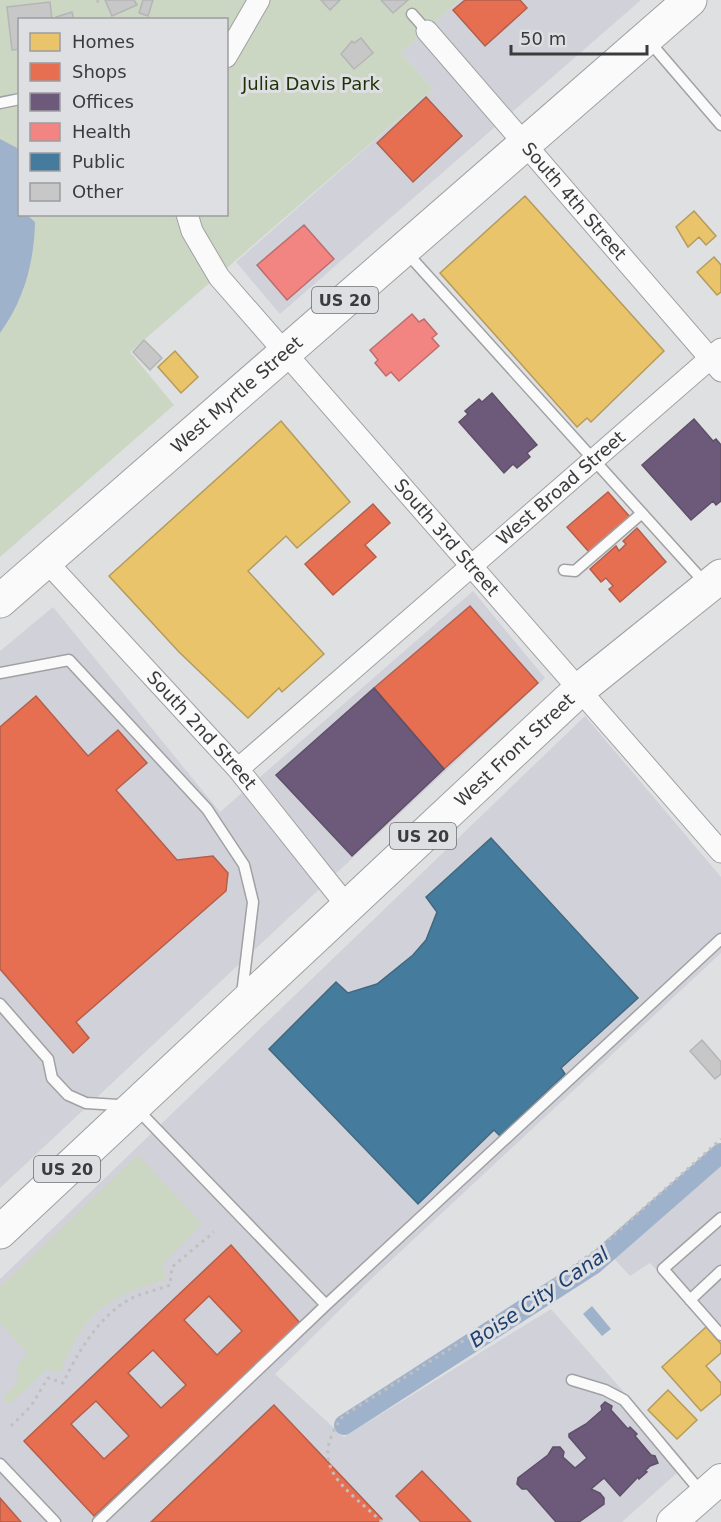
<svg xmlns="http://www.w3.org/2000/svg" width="721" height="1522" font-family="'DejaVu Sans',sans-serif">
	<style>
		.built { fill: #d1d2d9 }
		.green { fill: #cbd6c3; fill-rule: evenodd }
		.water { fill: #9fb2cb }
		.homes { fill: #e9c46a; stroke: #b59b5c; stroke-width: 1.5 }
		.shops { fill: #e76f51; stroke: #b35f4b; stroke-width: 1.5; fill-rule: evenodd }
		.offices { fill: #6d597a; stroke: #5e5068; stroke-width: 1.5 }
		.health { fill: #f28482; stroke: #bb6e6d; stroke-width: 1.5 }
		.public { fill: #457b9d; stroke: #426880; stroke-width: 1.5 }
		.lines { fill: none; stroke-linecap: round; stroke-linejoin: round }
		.canal { stroke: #9fb2cb; stroke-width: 20 }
		.building { fill: #c7c7c8; stroke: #b5b5b6; stroke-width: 1.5 }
		.service-casing { stroke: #a1a1a3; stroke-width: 13 }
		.minor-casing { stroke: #a1a1a3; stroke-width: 23 }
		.secondary-casing { stroke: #a1a1a3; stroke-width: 32 }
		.primary-casing { stroke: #a1a1a3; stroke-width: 35 }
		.path { stroke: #c0c0c1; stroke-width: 3; stroke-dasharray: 3 4.5; stroke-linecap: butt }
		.service { stroke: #fafafb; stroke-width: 10 }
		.minor { stroke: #fafafb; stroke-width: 21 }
		.secondary { stroke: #fafafb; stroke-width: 30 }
		.primary { stroke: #fafafb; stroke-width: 33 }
		.labels { text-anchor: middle; stroke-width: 6; stroke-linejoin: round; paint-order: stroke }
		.shield { fill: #dedfe3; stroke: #6c6c6f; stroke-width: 1.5 }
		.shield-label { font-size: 16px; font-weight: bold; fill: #3b3b3d }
		.park-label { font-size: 18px; fill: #1e3205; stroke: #dedfe3 }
		.street-label { font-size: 18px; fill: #3b3b3d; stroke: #dedfe3 }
		.water-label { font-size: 20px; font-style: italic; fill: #1d406f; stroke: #dedfe3 }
	</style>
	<rect width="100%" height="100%" fill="#dfe0e2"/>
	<path class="built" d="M460,0H641L280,314L236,262L433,89L401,53Z
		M473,591L545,678L0,1188V651L53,607L220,812Z
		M585,716L721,877V953L369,1281L275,1374L344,1437L551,1309L687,1464L622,1522H0V1279Z
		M721,1146V1341L650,1263L630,1276L607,1251Z"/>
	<path class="green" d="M0,0H460L401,53L433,89L130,352L174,405L0,557ZM20,20H226V214H20Z
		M138,1155L202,1224L162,1265L166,1280C106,1296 83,1314 60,1373L47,1369L9,1405L3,1397L17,1384V1365L28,1354L0,1323V1287Z"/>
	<path class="water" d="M0,139L19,149L20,214L27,215L35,222C34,263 24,300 0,333Z
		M592,1306L611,1329L602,1336L583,1314Z"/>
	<path class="homes" d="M525,196L664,351L591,422L587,418L577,427L440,273Z
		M694,211L716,236L706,245L699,237L688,247L676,227Z
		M714,257L721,265V292L717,295L697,272Z
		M175,351L198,377L181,393L158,367Z
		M281,421L350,502L297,548L286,536L248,571L324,654L282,692L279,688L248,718L179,652L109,576Z
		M706,1327L721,1344V1353L706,1366L721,1383V1394L701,1411L662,1367Z
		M668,1390L697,1420L677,1439L648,1410Z"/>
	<path class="shops" d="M465,0H520L527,8L485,46L453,10Z
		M426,97L462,136L413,182L377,143Z
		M608,492L630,517L589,552L567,527Z
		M373,504L390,523L365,545L376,557L333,595L305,564Z
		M637,528L666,562L620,602L609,589L613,586L606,578L601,582L590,569L616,546L619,551L626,544L623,541Z
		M470,606L538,683L444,769L374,688Z
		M36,696L88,756L118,730L147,763L116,790L177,860L213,856L228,873L226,891L76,1022L89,1038L73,1053L0,969V727Z
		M231,1245L300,1323L94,1516L24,1441ZM209,1296L242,1331L217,1355L184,1320ZM153,1350L186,1385L161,1408L128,1373ZM96,1401L129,1436L104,1459L71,1424Z
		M274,1405L382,1519L379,1522H151Z
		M422,1471L471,1522H421L396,1496Z
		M0,1498L21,1522H0Z"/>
	<path class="offices" d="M492,393L537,445L527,453L530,457L517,468L513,464L504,473L459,422L468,414L465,411L479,399L482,402Z
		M694,419L713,441L716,439L721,445V501L716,505L713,501L691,520L642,465Z
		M374,688L444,769L352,856L276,775Z
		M605,1402L612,1406L611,1410L628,1429L630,1427L637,1434L635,1436L651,1455L655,1456L658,1463L650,1466L645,1471L647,1472L639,1479L638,1477L620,1496L604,1478L591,1489L600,1493L604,1498V1504L579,1522H556L527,1489H522L517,1484L518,1478L548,1455L553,1447H560L564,1452L563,1457L575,1468L587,1458L569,1437V1434L586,1424L602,1410L601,1406Z"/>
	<path class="health" d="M304,225L334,259L287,300L257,265Z
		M412,314L419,322L424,319L437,334L432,338L439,346L399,381L391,372L386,376L375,363L378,360L370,350Z"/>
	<path class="public" d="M491,838L638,998L561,1068L565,1074L500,1136L494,1130L418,1204L269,1049L336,982L348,993L377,984L413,955L426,940L437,912L426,897Z"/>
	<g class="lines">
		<path class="canal" d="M344,1425L594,1264L721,1153"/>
	</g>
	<path class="building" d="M105,0H134L137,5L112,16Z
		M143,0H153L148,16L139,13Z
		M321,0H340L330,10Z
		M381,0H408L393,13Z
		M50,2L52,20H20V49L12,50L7,7Z
		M72,12L74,20H56V17Z
		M361,38L373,53L354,69L341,54L352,41L354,43Z
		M144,340L162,358L150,370L133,352Z
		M702,1040L721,1062V1074L715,1079L690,1051Z"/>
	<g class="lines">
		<defs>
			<path id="service" d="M412,14L427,31
				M648,40L721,125
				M0,103L20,99
				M406,252L705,583
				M564,570L575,571L642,513
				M0,673L69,660L207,809L244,865L253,902L242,994
				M0,1004L48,1059L52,1078L68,1095L86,1103L134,1106L326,1305
				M721,1218L663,1269L721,1335
				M690,1300L721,1271
				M572,1380L605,1390L624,1400L701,1492
				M0,1464L55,1522
				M98,1522L326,1305L721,939"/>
			<g id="minor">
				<path id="s1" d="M427,31L721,371"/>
				<path d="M226,57L259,0"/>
				<path id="s2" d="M187,214L192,231L219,277L721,852"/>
				<path id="s3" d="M46,561L238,769L347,906"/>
				<path id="s4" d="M238,769L721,349"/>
			</g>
			<path id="secondary" d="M672,1522L721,1479"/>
			<g id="primary">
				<path id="s5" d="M0,601L690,0"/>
				<path id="s6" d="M0,1232L579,690L721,576"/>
			</g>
		</defs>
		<use href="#service" class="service-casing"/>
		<use href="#minor" class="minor-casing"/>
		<use href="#secondary" class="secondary-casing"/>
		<use href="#primary" class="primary-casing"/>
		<path class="path" d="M97,0L99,4
			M11,1426L31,1406L48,1378L63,1383C78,1352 99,1316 130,1299C142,1293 157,1290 170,1285L172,1267L214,1232
			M382,1522C346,1488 305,1467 343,1416L509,1312L599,1248L721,1139"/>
		<use href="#service" class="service"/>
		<use href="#minor" class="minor"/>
		<use href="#secondary" class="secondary"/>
		<use href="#primary" class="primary"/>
	</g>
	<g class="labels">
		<g class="shield">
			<rect x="312" y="287" width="66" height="26" rx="4.5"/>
			<rect x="390" y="823" width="66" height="26" rx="4.5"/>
			<rect x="34" y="1156" width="66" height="26" rx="4.5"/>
		</g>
		<g class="shield-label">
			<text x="345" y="306">US 20</text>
			<text x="423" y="842">US 20</text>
			<text x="67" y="1175">US 20</text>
		</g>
		<g class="park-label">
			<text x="311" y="90">Julia Davis Park</text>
		</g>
		<g class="street-label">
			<text dy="6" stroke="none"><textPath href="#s1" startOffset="225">South 4th Street</textPath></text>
			<text dy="6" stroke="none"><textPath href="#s5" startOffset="314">West Myrtle Street</textPath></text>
			<text dy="6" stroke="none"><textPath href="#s4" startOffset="428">West Broad Street</textPath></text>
			<text dy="6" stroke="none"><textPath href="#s2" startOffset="417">South 3rd Street</textPath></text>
			<text dy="6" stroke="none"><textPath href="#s3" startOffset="230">South 2nd Street</textPath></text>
			<text dy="6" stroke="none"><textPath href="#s6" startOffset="705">West Front Street</textPath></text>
		</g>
		<g class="water-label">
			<text transform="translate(539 1297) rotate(-34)" y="7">Boise City Canal</text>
		</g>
	</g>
	<rect x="18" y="18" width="210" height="198" fill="#dedfe3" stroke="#9d9da1" stroke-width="1.5"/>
	<rect x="30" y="33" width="30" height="18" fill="#e9c46a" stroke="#9d9da1" stroke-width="1.5"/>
	<text x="72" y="48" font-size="18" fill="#3b3b3d">Homes</text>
	<rect x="30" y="63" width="30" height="18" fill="#e76f51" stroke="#9d9da1" stroke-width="1.5"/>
	<text x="72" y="78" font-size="18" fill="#3b3b3d">Shops</text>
	<rect x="30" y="93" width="30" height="18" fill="#6d597a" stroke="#9d9da1" stroke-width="1.5"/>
	<text x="72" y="108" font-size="18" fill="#3b3b3d">Offices</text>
	<rect x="30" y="123" width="30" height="18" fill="#f28482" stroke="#9d9da1" stroke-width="1.5"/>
	<text x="72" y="138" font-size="18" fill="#3b3b3d">Health</text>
	<rect x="30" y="153" width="30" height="18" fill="#457b9d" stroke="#9d9da1" stroke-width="1.5"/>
	<text x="72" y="168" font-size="18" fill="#3b3b3d">Public</text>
	<rect x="30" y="183" width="30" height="18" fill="#c7c7c8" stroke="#9d9da1" stroke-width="1.5"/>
	<text x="72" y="198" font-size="18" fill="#3b3b3d">Other</text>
	<path d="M511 45v9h136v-9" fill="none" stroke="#3b3b3d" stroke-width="3"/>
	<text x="520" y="45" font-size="18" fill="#3b3b3d" stroke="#dedfe3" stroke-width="4.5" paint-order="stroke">50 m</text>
</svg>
